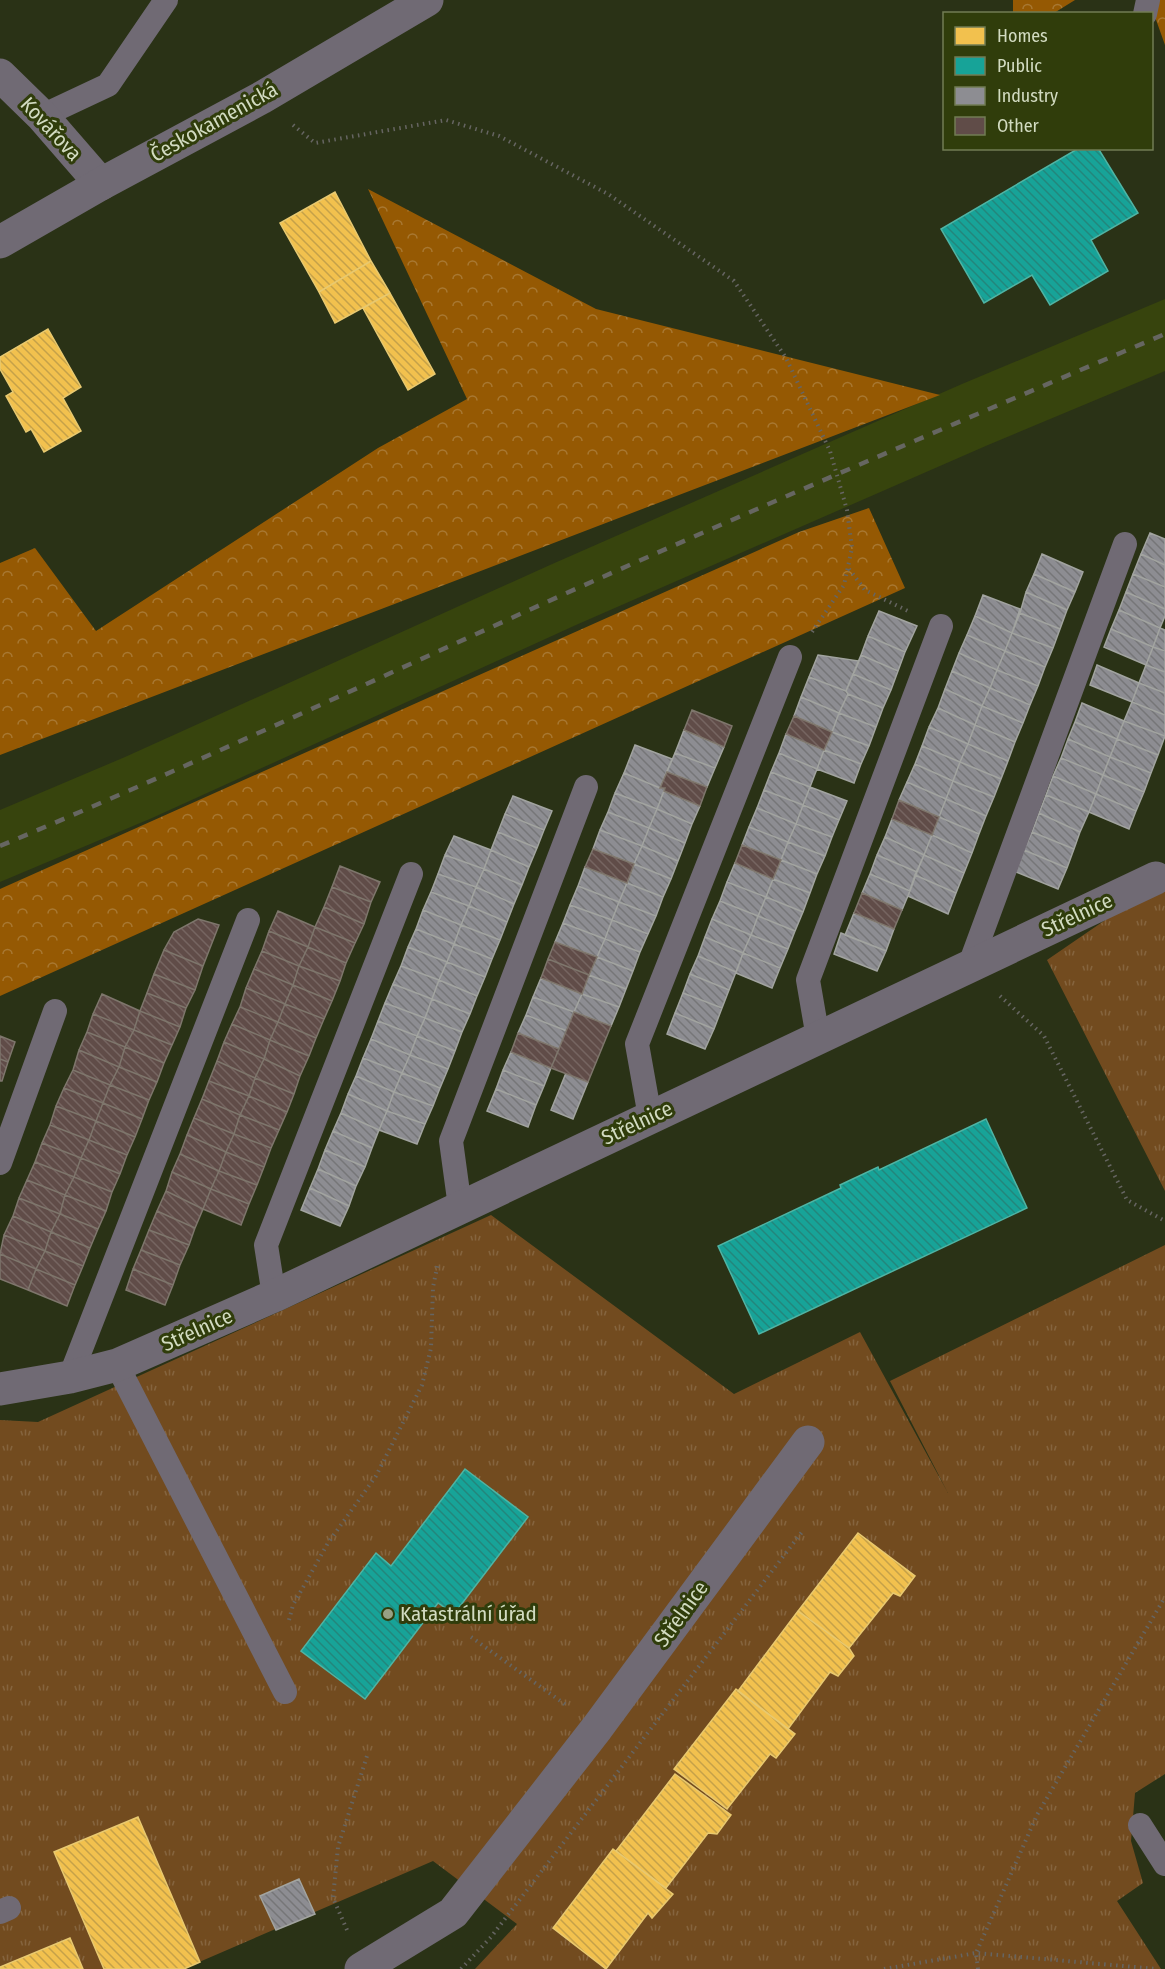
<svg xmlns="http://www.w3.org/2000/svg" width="1165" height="1969" font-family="'Fira Sans Condensed',sans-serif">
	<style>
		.built { fill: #37440d }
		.grass { fill: url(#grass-tufts) }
		.forest { fill: url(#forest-crowns) }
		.homes { fill: url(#homes-back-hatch); stroke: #e8c970; stroke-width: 1.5 }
		.public { fill: url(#public-back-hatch); stroke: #4fb4a4; stroke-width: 1.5 }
		.industry { fill: url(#industry-back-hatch); stroke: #a2a4a0; stroke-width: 1.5 }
		.building { fill: url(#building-back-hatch); stroke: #7e766c; stroke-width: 1.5 }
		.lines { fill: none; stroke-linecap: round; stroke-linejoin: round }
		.path { stroke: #666562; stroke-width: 4; stroke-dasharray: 1.5 4.5; stroke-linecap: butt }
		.service { stroke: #706a74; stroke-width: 24 }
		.minor { stroke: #706a74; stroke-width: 33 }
		.tertiary { stroke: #706a74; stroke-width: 33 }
		.rail { stroke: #666661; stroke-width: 4.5; stroke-dasharray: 10 10; stroke-linecap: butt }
		.poi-dot { fill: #97a085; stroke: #303d0b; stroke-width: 2 }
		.labels { text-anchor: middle; stroke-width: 6; stroke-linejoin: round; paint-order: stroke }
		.street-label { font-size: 21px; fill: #d2dbc1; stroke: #303d0b }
		.poi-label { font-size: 21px; fill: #d2dbc1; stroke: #303d0b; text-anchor: start }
	</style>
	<defs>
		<pattern id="grass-tufts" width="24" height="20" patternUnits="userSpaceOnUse" patternTransform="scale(1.5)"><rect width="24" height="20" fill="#724b1f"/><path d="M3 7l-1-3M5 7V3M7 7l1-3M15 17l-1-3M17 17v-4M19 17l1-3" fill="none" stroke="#85643e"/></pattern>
		<pattern id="forest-crowns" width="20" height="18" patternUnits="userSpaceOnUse" patternTransform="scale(1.5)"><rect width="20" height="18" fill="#955903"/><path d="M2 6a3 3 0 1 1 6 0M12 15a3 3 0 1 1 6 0" fill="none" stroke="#a87832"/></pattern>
		<pattern id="homes-back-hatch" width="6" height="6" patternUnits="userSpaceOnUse" patternTransform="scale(1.5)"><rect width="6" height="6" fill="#f2c14e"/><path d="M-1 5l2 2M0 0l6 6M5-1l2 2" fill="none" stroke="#c5a149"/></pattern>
		<pattern id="public-back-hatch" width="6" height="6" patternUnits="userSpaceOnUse" patternTransform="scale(1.5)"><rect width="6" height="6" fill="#17a398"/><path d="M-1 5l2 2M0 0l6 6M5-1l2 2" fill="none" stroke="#23867c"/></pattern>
		<pattern id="industry-back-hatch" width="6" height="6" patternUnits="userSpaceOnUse" patternTransform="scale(1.5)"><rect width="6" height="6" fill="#8d8d92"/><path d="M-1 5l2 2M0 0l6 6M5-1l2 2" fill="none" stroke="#767678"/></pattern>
		<pattern id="building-back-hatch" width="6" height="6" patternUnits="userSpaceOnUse" patternTransform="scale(1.5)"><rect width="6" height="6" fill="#604c48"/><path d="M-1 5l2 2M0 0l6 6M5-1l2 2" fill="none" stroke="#766561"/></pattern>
	</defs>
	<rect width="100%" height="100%" fill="#2a3216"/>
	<path class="built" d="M1165,299V371L988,445L576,625L152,818L0,882V810L125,757L550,565L962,384Z"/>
	<path class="grass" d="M1165,879V1191L1047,960Z
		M491,1215L734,1394L860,1332L948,1493L890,1381L1165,1245V1774L1135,1793L1131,1841L1143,1883L1117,1901L1161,1969H475L517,1924L433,1861L183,1969H0V1420L38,1422Z"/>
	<path class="forest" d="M1013,0H1075L1054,13H1013Z
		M1149,0H1165V45Z
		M368,189L596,309L940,395L0,755V563L35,548L96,631L378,448L467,399Z
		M869,508L905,588L0,996V889L799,532Z"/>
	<path class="homes" d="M335,192L371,261L319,292L280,223Z
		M371,261L390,293L335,323L319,292Z
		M390,293L435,374L408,390L363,308Z
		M48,329L81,387L63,398L81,431L44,452L31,429L26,432L6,396L13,392L0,369V357Z
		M858,1533L915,1576L900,1596L893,1593L849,1648L798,1611Z
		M798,1611L849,1648L854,1656L838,1676L830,1672L788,1729L738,1691Z
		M736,1689L795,1734L776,1758L770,1754L727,1809L674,1769Z
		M675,1774L731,1815L717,1834L708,1833L666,1888L616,1851Z
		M138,1817L200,1962L184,1969H104L54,1852Z
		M613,1849L673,1894L652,1918L648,1913L606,1969L553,1928Z
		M70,1938L83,1969H0V1967Z"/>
	<path class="public" d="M1079,148H1098L1138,213L1091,240L1108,271L1050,305L1032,275L984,303L941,229Z
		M986,1119L1027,1208L759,1334L718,1246L841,1188L840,1185L878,1167L879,1170Z
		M465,1469L528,1517L454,1614L438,1603L365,1699L301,1651L376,1553L391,1566Z"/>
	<path class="industry" d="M1150,533L1165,539V565L1141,554Z
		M1042,554L1083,572L1075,592L1034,574Z
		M1141,554L1165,565V587L1133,574Z
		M1034,574L1075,592L1067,610L1026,592Z
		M1133,574L1165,587V609L1126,592Z
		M1026,592L1067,610L1060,629L1020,613Z
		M1126,592L1165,609V616L1160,628L1119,610Z
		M983,595L1020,609L1012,633L975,616Z
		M1119,610L1160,628L1153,647L1111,629Z
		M879,611L917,626L905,652L868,636Z
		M1020,613L1060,629L1053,648L1012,633Z
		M975,616L1012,633L1005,651L967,635Z
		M1160,628L1165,630V651L1153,647Z
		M1111,629L1153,647L1146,665L1104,647Z
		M1012,633L1053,648L1045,667L1005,651Z
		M967,635L1005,651L997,670L959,653Z
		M868,636L905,652L898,671L861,655Z
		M1153,647L1165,651V672L1146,665Z
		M1005,651L1045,667L1038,686L997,670Z
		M959,653L997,670L990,688L952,671Z
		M818,655L859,661L846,691L809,677Z
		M861,655L898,671L891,690L853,674Z
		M1097,665L1139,683L1132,702L1090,685Z
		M1146,665L1165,672V693L1139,683Z
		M997,670L1038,686L1030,705L990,688Z
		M952,671L990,688L982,706L945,689Z
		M853,674L891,690L883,708L848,694L846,691Z
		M809,677L846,691L848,694L839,713L801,697Z
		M1139,683L1165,693V715L1132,702Z
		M990,688L1030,705L1023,723L982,706Z
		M945,689L982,706L975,725L938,708Z
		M848,694L883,708L876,727L839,713Z
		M801,697L839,713L832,732L794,716Z
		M1132,702L1165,715V736L1124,721Z
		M1082,703L1124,721L1117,739L1075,722Z
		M982,706L1023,723L1015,742L975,725Z
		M938,708L975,725L968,744L929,727Z
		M839,713L876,727L869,746L832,732Z
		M1124,721L1165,736L1158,755L1117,739Z
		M1075,722L1117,739L1110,757L1068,739Z
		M975,725L1015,742L1008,761L968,744Z
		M929,727L968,744L960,762L922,746Z
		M684,730L724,747L715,768L675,753Z
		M832,732L869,746L861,764L824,750Z
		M786,734L824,750L817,769L779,753Z
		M1068,739L1110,757L1103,775L1061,758Z
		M1117,739L1158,755L1151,773L1110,757Z
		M968,744L1008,761L1001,779L960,762Z
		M635,745L672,759L660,788L624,773Z
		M922,746L960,762L953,781L915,764Z
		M824,750L861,764L854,783L817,769Z
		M675,753L715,768L707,787L667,772Z
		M779,753L817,769L810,787L771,772Z
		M1110,757L1151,773L1144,792L1103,775Z
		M1061,758L1103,775L1096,794L1053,776Z
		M960,762L1001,779L994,797L953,781Z
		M915,764L953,781L946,799L907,782Z
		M771,772L810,787L803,805L764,790Z
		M624,773L660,788H665L657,809L615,793Z
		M1103,775L1144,792L1136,811L1096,794Z
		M1053,776L1096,794L1089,812L1046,795Z
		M953,781L994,797L986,816L946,799Z
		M907,782L946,799L939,817L899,800Z
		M810,787L847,801L839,820L803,805Z
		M764,790L803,805L796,824L757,808Z
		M664,791L700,806L692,824L657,809Z
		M615,793L657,809L649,828L608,812Z
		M1096,794L1136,811L1129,829L1089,812Z
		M1046,795L1089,812L1080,832L1039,813Z
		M513,796L552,811L544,830L505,814Z
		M946,799L986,816L979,834L939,817Z
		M803,805L839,820L832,837L796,824Z
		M757,808L796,824L788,842L749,827Z
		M657,809L692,824L685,843L649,828Z
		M608,812L649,828L642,846L600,830Z
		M1039,813L1080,832L1074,849L1032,832Z
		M505,814L544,830L537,848L498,832Z
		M939,817L979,834L972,853L932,835Z
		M892,819L932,835L924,855L885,837Z
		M796,824L832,837L825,856L788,842Z
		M749,827L788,842L781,860L742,845Z
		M649,828L685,843L678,861L642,846Z
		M600,830L642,846L634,864L593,849Z
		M498,832L537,848L529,867L491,850Z
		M1032,832L1074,849L1067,868L1024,850Z
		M932,835L972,853L964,873L924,855Z
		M454,836L491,850L484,869L445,855Z
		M885,837L924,855L917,872L877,855Z
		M788,842L825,856L817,874L781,860Z
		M642,846L678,861L671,879L634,864Z
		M491,850L529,867L522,885L484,869Z
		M1024,850L1067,868L1058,889L1016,872Z
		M445,855L484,869L476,887L438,874Z
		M877,855L917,872L910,891L870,874Z
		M924,855L964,873L956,893L915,875Z
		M781,860L817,874L810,893L773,879Z
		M735,863L773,879L766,897L727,882Z
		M634,864L671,879L663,897L627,883Z
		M585,867L627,883L619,902L578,886Z
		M484,869L522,885L514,904L476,887Z
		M438,874L476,887L469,906L431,892Z
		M870,874L910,891L902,910L862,893Z
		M915,875L956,893L948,914L908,896Z
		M773,879L810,893L803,912L766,897Z
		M727,882L766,897L758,916L720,901Z
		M627,883L663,897L656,916L619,902Z
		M578,886L619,902L612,920L570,905Z
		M476,887L514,904L507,922L469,906Z
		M431,892L469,906L461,925L423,910Z
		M766,897L803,912L795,931L758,916Z
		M720,901L758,916L751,935L712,919Z
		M619,902L656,916L648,934L612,920Z
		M570,905L612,920L605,939L563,923Z
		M469,906L507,922L500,940L461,925Z
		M423,910L461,925L454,944L416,929Z
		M854,913L894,929L886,951L845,935Z
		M758,916L795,931L788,949L751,935Z
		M712,919L751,935L743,953L705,937Z
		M612,920L648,934L640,952L605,939Z
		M563,923L605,939L597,957L555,942Z
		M461,925L500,940L492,959L454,944Z
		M416,929L454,944L447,962L408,947Z
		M841,933L886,951L877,971L834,954Z
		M751,935L788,949L780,968L743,953Z
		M705,937L743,953L736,972L698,956Z
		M605,939L640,952L633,971L597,957Z
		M454,944L492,959L485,977L447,962Z
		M408,947L447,962L439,980L401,966Z
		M743,953L780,968L772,988L736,973Z
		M698,956L736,972L729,990L690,974Z
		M597,957L633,971L626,989L589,975Z
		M447,962L485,977L477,996L439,980Z
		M401,966L439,980L432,999L393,984Z
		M690,974L729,990L722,1008L683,993Z
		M589,975L626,989L619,1007L582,994Z
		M541,978L582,994L574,1012L533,997Z
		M439,980L477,996L470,1014L432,999Z
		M393,984L432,999L425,1018L385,1003Z
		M683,993L722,1008L714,1029L675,1013Z
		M582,994L619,1007L611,1026L574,1012Z
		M533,997L574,1012L567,1031L526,1015Z
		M432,999L470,1014L462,1032L425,1018Z
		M385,1003L425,1018L417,1036L378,1021Z
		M675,1013L714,1029L705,1049L667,1034Z
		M526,1015L567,1031L559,1049L518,1033Z
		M425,1018L462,1032L455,1051L417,1036Z
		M378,1021L417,1036L410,1055L371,1039Z
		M417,1036L455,1051L448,1069L410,1055Z
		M371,1039L410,1055L402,1073L363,1058Z
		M511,1052L551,1068L544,1086L503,1070Z
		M410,1055L448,1069L440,1088L402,1073Z
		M363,1058L402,1073L394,1092L356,1076Z
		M503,1070L544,1086L536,1105L496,1089Z
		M402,1073L440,1088L433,1106L394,1092Z
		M566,1073L588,1082L573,1119L551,1110Z
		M356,1076L394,1092L387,1111L348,1094Z
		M496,1089L536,1105L528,1127L487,1111Z
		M394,1092L433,1106L425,1124L387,1111Z
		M348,1094L387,1111L379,1130L341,1113Z
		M387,1111L425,1124L417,1144L379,1130Z
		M341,1113L379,1130L372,1148L333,1131Z
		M333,1131L372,1148L365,1167L325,1150Z
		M325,1150L365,1167L356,1186L318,1169Z
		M318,1169L356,1186L349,1206L310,1188Z
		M310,1188L349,1206L340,1226L301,1210Z
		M299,1879L315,1914L276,1930L260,1896Z"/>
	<path class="building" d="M692,710L732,726L724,747L684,730Z
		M794,716L832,732L824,750L786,734Z
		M667,772L707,787L700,806L664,791L665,788H660Z
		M899,800L939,817L932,835L892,819Z
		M742,845L781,860L773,879L735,863Z
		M593,849L634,864L627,883L585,867Z
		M340,866L380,882L371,902L332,887Z
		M332,887L371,902L364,924L324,907Z
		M862,893L902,910L894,929L854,913Z
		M324,907L364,924L355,943L315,927Z
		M278,911L315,927L308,947L269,931Z
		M198,919L219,925L203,966L164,950L174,932Z
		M315,927L355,943L346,963L308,947Z
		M269,931L308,947L299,966L262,951Z
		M555,942L597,957L589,975L548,959Z
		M308,947L346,963L340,981L299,966Z
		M164,950L203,966L195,990L154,974Z
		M262,951L299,966L293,985L254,969Z
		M548,959L589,975L582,994L541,978Z
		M299,966L340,981L332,1001L293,985Z
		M254,969L293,985L285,1004L246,988Z
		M154,974L195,990L186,1008L147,993Z
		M293,985L332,1001L324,1019L285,1004Z
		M246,988L285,1004L278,1022L240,1007Z
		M147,993L186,1008L180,1027L140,1011Z
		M102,994L140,1011L134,1030L93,1014Z
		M285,1004L324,1019L316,1038L278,1022Z
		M240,1007L278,1022L270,1040L232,1024Z
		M140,1011L180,1027L172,1045L134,1030Z
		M574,1012L611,1026L588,1082L551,1068Z
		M93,1014L134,1030L125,1047L87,1032Z
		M278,1022L316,1038L309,1056L270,1040Z
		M232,1024L270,1040L264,1059L224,1042Z
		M134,1030L172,1045L164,1063L125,1047Z
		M87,1032L125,1047L119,1067L79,1050Z
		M518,1033L559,1049L551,1068L511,1052Z
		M0,1036L15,1042L8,1062L0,1059Z
		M270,1040L309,1056L300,1076L264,1059Z
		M224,1042L264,1059L255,1078L217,1061Z
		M125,1047L164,1063L157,1082L119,1067Z
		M79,1050L119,1067L110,1085L73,1070Z
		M0,1059L8,1062L2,1081H0Z
		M264,1059L300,1076L294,1094L255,1078Z
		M217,1061L255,1078L249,1096L209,1081Z
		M119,1067L157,1082L149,1100L110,1085Z
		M73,1070L110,1085L103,1103L64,1088Z
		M255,1078L294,1094L287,1112L249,1096Z
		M209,1081L249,1096L240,1115L202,1099Z
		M110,1085L149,1100L142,1119L103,1103Z
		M64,1088L103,1103L96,1121L56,1106Z
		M249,1096L287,1112L279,1130L240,1115Z
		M202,1099L240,1115L234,1134L194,1118Z
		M103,1103L142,1119L135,1137L96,1121Z
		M56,1106L96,1121L89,1140L50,1125Z
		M240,1115L279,1130L271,1148L234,1134Z
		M194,1118L234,1134L226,1152L187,1135Z
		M96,1121L135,1137L127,1155L89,1140Z
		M50,1125L89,1140L81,1158L42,1143Z
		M234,1134L271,1148L264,1167L226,1152Z
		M187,1135L226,1152L219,1171L180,1154Z
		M89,1140L127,1155L120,1174L81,1158Z
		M42,1143L81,1158L74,1177L35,1162Z
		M226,1152L264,1167L257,1185L219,1171Z
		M180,1154L219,1171L211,1189L172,1172Z
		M81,1158L120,1174L112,1192L74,1177Z
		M35,1162L74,1177L65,1195L27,1180Z
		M219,1171L257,1185L249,1204L211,1189Z
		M172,1172L211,1189L203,1209L166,1191Z
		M74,1177L112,1192L106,1211L65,1195Z
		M27,1180L65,1195L60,1214L19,1198Z
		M211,1189L249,1204L241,1225L203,1209Z
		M166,1191L203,1209L195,1228L157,1211Z
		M65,1195L106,1211L98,1229L60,1214Z
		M19,1198L60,1214L51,1232L13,1216Z
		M157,1211L195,1228L189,1245L149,1230Z
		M60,1214L98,1229L90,1248L51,1232Z
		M13,1216L51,1232L45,1251L4,1235Z
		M149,1230L189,1245L180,1265L141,1250Z
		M51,1232L90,1248L83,1266L45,1251Z
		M4,1235L45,1251L36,1269L0,1254Z
		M141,1250L180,1265L173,1285L133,1269Z
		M45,1251L83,1266L75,1285L36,1269Z
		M0,1254L36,1269L28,1290L0,1279Z
		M36,1269L75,1285L67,1306L28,1290Z
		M133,1269L173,1285L165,1305L126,1290Z"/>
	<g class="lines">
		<path class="path" d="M293,125L315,143L446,120L499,136L608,194L734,281L786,358L830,451L847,510L852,548L844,585L812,632
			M849,569L865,590L910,612
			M1000,996L1044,1036L1127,1200L1165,1221
			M289,1620L293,1605L328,1543L376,1476L422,1385L431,1348L433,1287L438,1263
			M471,1637L566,1705
			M347,1930L333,1898L338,1847L367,1756
			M461,1969L491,1937L802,1532
			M884,1969L976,1953L1157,1969
			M978,1969L976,1953L1037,1815L1165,1597"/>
		<path class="service" d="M1145,14L1148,0
			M42,116L108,85L166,0
			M969,967L1125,544
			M818,1038L808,980L941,626
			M650,1117L637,1044L790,657
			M0,1163L55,1011
			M460,1207L451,1141L586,787
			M274,1296L266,1245L411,874
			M117,1365L285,1692
			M70,1377L248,920
			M1140,1825L1165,1864
			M0,1912L9,1908"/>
		<path class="minor" d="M0,75L42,116L101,184
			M0,1389L70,1377L117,1365L274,1296L1156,878
			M361,1969L453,1913L597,1728L808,1442"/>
		<path class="tertiary" d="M0,242L101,184L261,98L427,0"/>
		<path class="rail" d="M0,846C188,767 374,680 560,596C761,506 963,420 1165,334"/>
	</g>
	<circle class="poi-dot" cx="388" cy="1614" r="6"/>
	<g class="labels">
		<g class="street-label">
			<text transform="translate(214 122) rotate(-29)" y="7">Českokamenická</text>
			<text transform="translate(51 129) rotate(47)" y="7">Kovářova</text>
			<text transform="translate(1077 915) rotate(-25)" y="7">Střelnice</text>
			<text transform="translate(637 1123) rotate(-25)" y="7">Střelnice</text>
			<text transform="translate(197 1330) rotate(-24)" y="7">Střelnice</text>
			<text transform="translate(681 1614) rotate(-54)" y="7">Střelnice</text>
		</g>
		<g class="poi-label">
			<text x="400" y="1621">Katastrální úřad</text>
		</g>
	</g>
	<rect x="943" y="12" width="210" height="138" fill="#303d0b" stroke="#717c54" stroke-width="1.5"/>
	<rect x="955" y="27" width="30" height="18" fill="#f2c14e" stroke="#717c54" stroke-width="1.5"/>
	<text x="997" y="42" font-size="18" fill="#d2dbc1">Homes</text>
	<rect x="955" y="57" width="30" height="18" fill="#17a398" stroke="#717c54" stroke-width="1.5"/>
	<text x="997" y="72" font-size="18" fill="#d2dbc1">Public</text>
	<rect x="955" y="87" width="30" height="18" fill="#8d8d92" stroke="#717c54" stroke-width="1.5"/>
	<text x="997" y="102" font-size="18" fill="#d2dbc1">Industry</text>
	<rect x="955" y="117" width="30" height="18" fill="#604c48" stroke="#717c54" stroke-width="1.5"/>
	<text x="997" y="132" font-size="18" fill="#d2dbc1">Other</text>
</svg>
